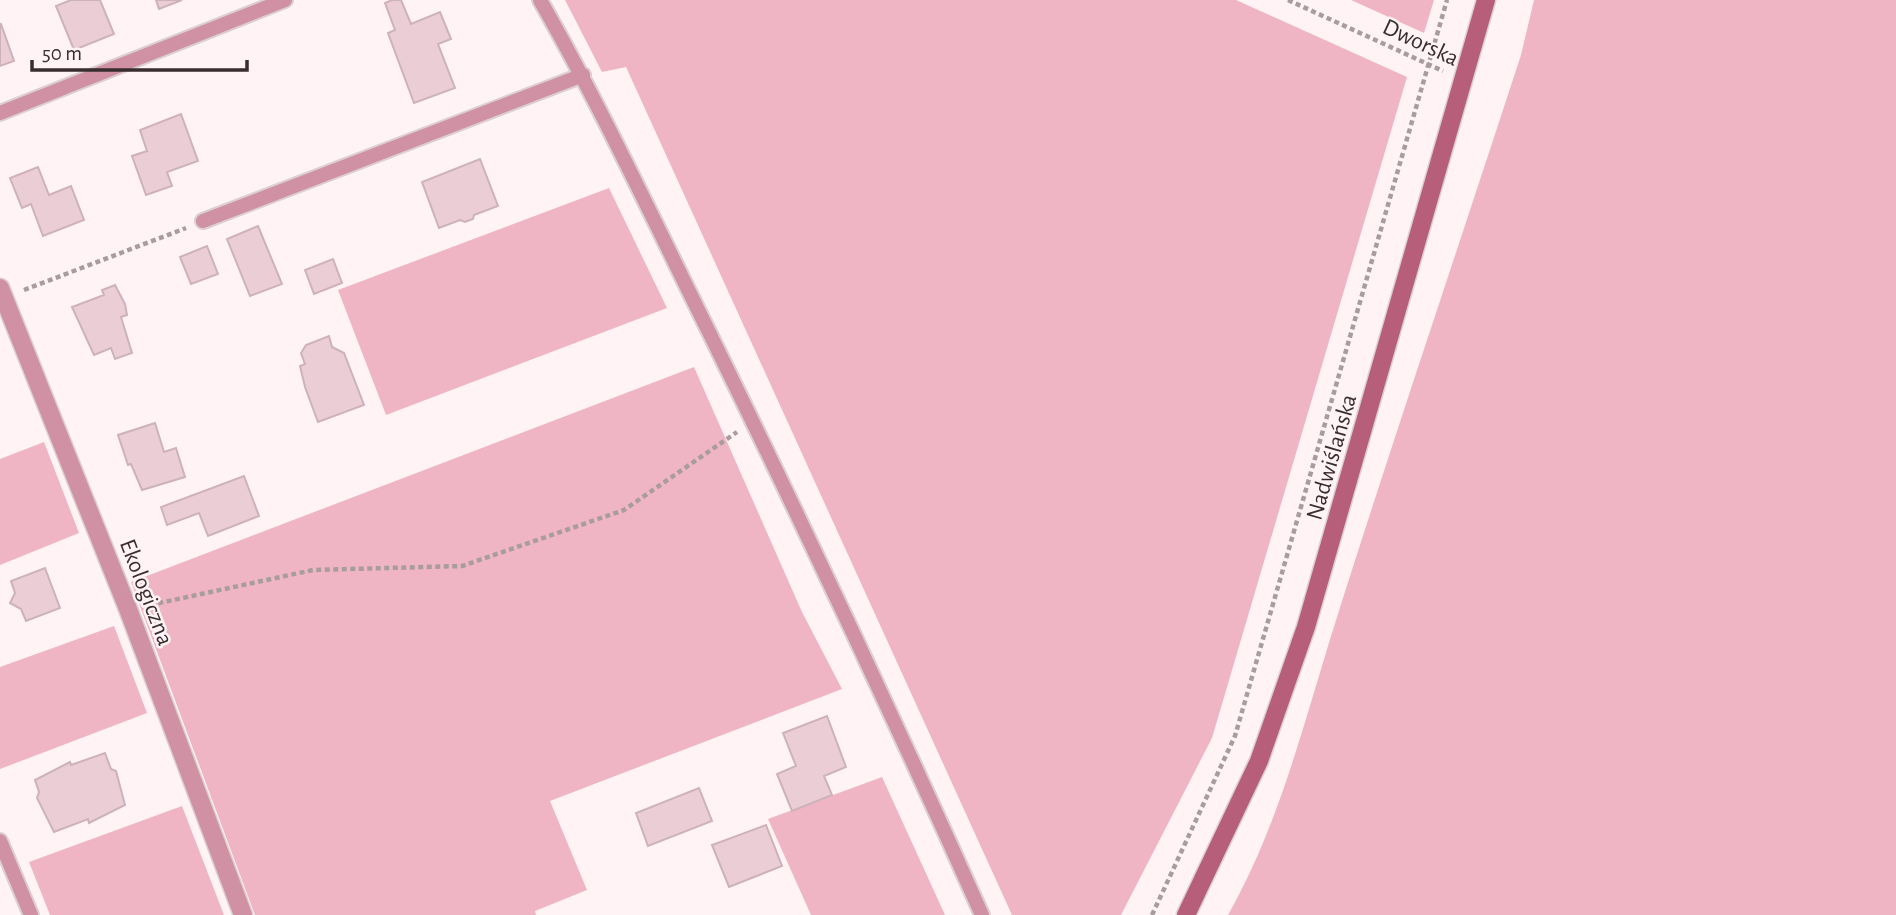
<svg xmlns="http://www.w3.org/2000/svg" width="1896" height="915" font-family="'Alegreya Sans',sans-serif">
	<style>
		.green { fill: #f0b5c5 }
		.building { fill: #ebcdd5; stroke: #ceb2b9; stroke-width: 2 }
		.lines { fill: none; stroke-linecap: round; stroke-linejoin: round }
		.lane-casing { stroke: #dbcfd2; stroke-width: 18 }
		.street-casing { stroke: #dbcfd2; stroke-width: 21 }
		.secondary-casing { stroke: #dbcfd2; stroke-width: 21 }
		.path { stroke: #a89c9f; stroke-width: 4.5; stroke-dasharray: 5 3.5; stroke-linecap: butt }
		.lane { stroke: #cf91a3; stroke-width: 14 }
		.street { stroke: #cf91a3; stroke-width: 18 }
		.secondary { stroke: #b75e7b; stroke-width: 18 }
		.labels { text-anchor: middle; stroke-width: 5; stroke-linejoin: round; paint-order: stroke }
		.street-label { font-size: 24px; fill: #382d30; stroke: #fff3f6 }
	</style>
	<rect width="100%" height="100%" fill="#fff3f6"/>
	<path class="green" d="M565,0H1236L1407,77L1212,738L1121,915H1012L626,67L602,72Z
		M1351,0H1434L1424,33Z
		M1534,0H1896V915H1228C1284,816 1308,705 1343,598C1401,416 1462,236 1521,55Z
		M609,188L667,308L386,415L338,290Z
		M694,367L802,612L842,689L550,801L587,890L535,911L536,915H255L131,582Z
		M44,442L79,533L0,565V459Z
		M114,626L147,713L0,769V667Z
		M882,777L945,915H811L768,819Z
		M182,806L224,915H50L29,862Z"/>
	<path class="building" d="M71,0H100L114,34L74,50L56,6Z
		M156,0H182L159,9Z
		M392,0H401L411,24L440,12L451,39L438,44L455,88L414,103L388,33L395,30L385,3Z
		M1,24L14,61L0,66V25Z
		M181,114L198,161L167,172L172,186L146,195L132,156L147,151L140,130Z
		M480,159L498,206L474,215L473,219L465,222L460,220L439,228L422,182Z
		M38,167L49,195L71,186L84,220L43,236L31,204L22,208L10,178Z
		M258,226L282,284L250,296L227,239Z
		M207,246L218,274L191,284L180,257Z
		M333,259L342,283L314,294L305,270Z
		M115,285L125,304L127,315L121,317L132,353L115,359L111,348L94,355L72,307L104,295L102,290Z
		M329,336L332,347L344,353L364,405L318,422L305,387L300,366L305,364L301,353L306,345Z
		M155,423L164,452L176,448L185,477L142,490L131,464L128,465L118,435Z
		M244,476L259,516L208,536L199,513L167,525L161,507Z
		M45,568L60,608L26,621L21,609L10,603L15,593L11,581Z
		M827,716L846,767L824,776L832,795L792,811L777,774L796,766L783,733Z
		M105,753L111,769L116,771L125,805L89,823L88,819L54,832L37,798L39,792L35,780L70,762L71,765Z
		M699,788L712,821L648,846L636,813Z
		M766,825L782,866L729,887L712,845Z"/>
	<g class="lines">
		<defs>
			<path id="lane" d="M540,0C601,107 653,219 708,330C803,524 894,718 982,915
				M0,113L285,0
				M203,221L583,75
				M0,841L31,915"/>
			<path id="street" d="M0,288L128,609L243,915"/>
			<path id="secondary" d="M1186,915L1259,761L1306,627L1486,0"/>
		</defs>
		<use href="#lane" class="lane-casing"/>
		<use href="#street" class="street-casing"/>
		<use href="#secondary" class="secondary-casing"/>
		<path class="path" d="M1288,0L1443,71
			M24,290L186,228
			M150,605L313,570L462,566L624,510L737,432
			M1152,915L1235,736L1447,0"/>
		<use href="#lane" class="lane"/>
		<use href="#street" class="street"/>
		<use href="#secondary" class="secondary"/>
	</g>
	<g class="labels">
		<g class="street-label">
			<text transform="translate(1421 42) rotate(25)" y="8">Dworska</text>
			<text transform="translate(1331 457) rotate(-74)" y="8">Nadwiślańska</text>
			<text transform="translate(147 592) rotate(69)" y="8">Ekologiczna</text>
		</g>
	</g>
	<path d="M32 60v10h215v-10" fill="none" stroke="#382d30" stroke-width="3.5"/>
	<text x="42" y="60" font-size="21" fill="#382d30" stroke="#fff3f6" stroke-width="5" paint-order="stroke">50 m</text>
</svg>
